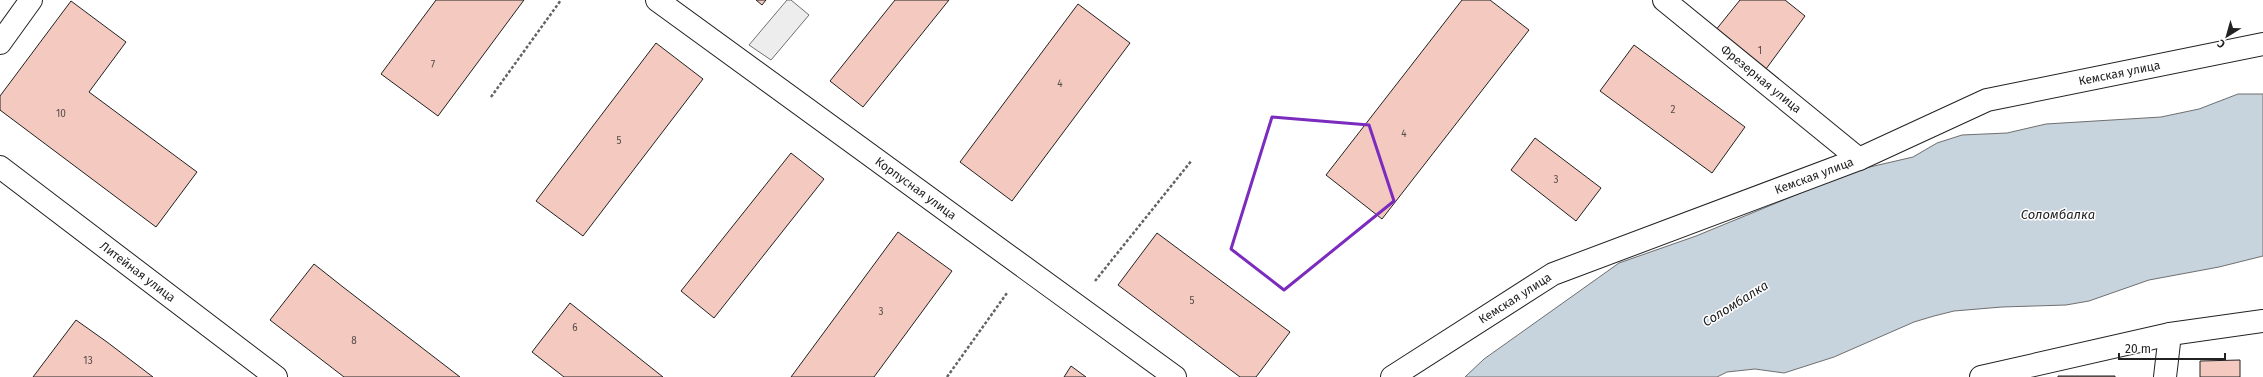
<svg xmlns="http://www.w3.org/2000/svg" width="2263" height="377" font-family="'Fira Sans',sans-serif">
	<style>
		.parking { fill: #ededed; stroke: #6f6f6f }
		.water { fill: #c7d3dd; stroke: #6f6f6f }
		.building { fill: #f3c9c0; stroke: #222 }
		.lines { fill: none; stroke-linecap: round; stroke-linejoin: round }
		.minor-casing { stroke: #222; stroke-width: 24 }
		.tertiary-casing { stroke: #222; stroke-width: 24 }
		.path { stroke: #646464; stroke-width: 2.5; stroke-dasharray: 3 2; stroke-linecap: butt }
		.minor { stroke: #fff; stroke-width: 22 }
		.tertiary { stroke: #fff; stroke-width: 22 }
		.marked { fill: none; stroke: #7b2cbf; stroke-width: 3; stroke-linejoin: round }
		.labels { text-anchor: middle; stroke-width: 3; stroke-linejoin: round; paint-order: stroke }
		.number-label { font-size: 10px; fill: #564c4a }
		.street-label { font-size: 12px; fill: #222; stroke: #fff }
		.water-label { font-size: 13px; font-style: italic; fill: #222; stroke: #fff }
	</style>
	<rect width="100%" height="100%" fill="#fff"/>
	<path class="parking" d="M787,0H791L809,15L771,60L749,45Z"/>
	<path class="water" d="M2238,94H2263V256L2219,267L2149,280L2089,301L2066,305L2002,307L1954,311L1934,316L1914,322L1834,357L1784,373L1755,369L1727,372L1717,377H1465L1484,359L1619,263L1696,236L1808,190L1831,176L1913,157L1937,143L1962,135L2007,133L2046,124L2161,117L2199,109Z"/>
	<path class="building" d="M436,0H524L438,116L381,74Z
		M756,0H766L762,5Z
		M895,0H949L863,107L830,81Z
		M1462,0H1490L1529,30L1382,219L1326,175Z
		M1740,0H1785L1805,16L1766,69L1715,31Z
		M71,1L126,42L89,92L197,172L156,227L0,110V96Z
		M1078,4L1130,43L1012,201L960,162Z
		M656,43L703,79L583,236L536,201Z
		M1634,45L1745,127L1712,173L1600,91Z
		M1535,138L1601,188L1576,221L1511,170Z
		M791,153L824,179L714,318L681,291Z
		M898,232L952,271L874,377H791Z
		M1157,233L1290,332L1256,377H1240L1118,285Z
		M314,264L343,287L460,377H344L270,320Z
		M570,303L663,377H564L532,352Z
		M76,320L107,342L153,377H33Z
		M2240,360V377H2200V361Z
		M1071,366L1086,377H1064Z
		M2058,376H2115V377H2058Z"/>
	<g class="lines">
		<defs>
			<g id="minor">
				<path id="s1" d="M1664,0L1859,159"/>
				<path d="M0,43L31,0"/>
				<path id="s2" d="M1392,377L1553,274L1859,159L1987,100L2263,44"/>
				<path d="M1981,377L2170,334L2263,321"/>
				<path d="M2165,377L2170,334"/>
			</g>
			<g id="tertiary">
				<path id="s3" d="M657,0L1175,377"/>
				<path id="s4" d="M0,167L276,377"/>
			</g>
		</defs>
		<use href="#minor" class="minor-casing"/>
		<use href="#tertiary" class="tertiary-casing"/>
		<path class="path" d="M491,97L561,0
			M1095,281L1192,160
			M947,377L1007,293"/>
		<use href="#minor" class="minor"/>
		<use href="#tertiary" class="tertiary"/>
	</g>
	<path class="marked" d="M1272,117L1369,125L1394,201L1284,290L1231,249Z"/>
	<g class="labels">
		<g class="number-label">
			<text x="1760" y="54">1</text>
			<text x="433" y="68">7</text>
			<text x="1060" y="87">4</text>
			<text x="1673" y="113">2</text>
			<text x="61" y="117">10</text>
			<text x="1404" y="137">4</text>
			<text x="619" y="144">5</text>
			<text x="1556" y="183">3</text>
			<text x="1192" y="304">5</text>
			<text x="881" y="315">3</text>
			<text x="575" y="331">6</text>
			<text x="354" y="344">8</text>
			<text x="88" y="364">13</text>
		</g>
		<g class="street-label">
			<text dy="4" stroke="none"><textPath href="#s2" startOffset="794">Кемская улица</textPath></text>
			<text dy="4" stroke="none"><textPath href="#s1" startOffset="125">Фрезерная улица</textPath></text>
			<text dy="4" stroke="none"><textPath href="#s2" startOffset="470">Кемская улица</textPath></text>
			<text dy="4" stroke="none"><textPath href="#s3" startOffset="320">Корпусная улица</textPath></text>
			<text dy="4" stroke="none"><textPath href="#s4" startOffset="173">Литейная улица</textPath></text>
			<text dy="4" stroke="none"><textPath href="#s2" startOffset="146">Кемская улица</textPath></text>
		</g>
		<g class="water-label">
			<text x="2058" y="219">Соломбалка</text>
			<text transform="translate(1735 303) rotate(-32)" y="5">Соломбалка</text>
		</g>
	</g>
	<g transform="translate(2227 36) rotate(217)" stroke="#ffffff" stroke-width="3" paint-order="stroke">
	<path d="M0-3L7 15L0 10L-7 15Z" fill="#222222"/>
	<text y="-6" font-size="11" font-weight="bold" text-anchor="middle" fill="#222222">С</text>
	</g>
	<path d="M2119 353v6h106v-6" fill="none" stroke="#222222" stroke-width="2"/>
	<text x="2125" y="353" font-size="12" fill="#222222" stroke="#ffffff" stroke-width="3" paint-order="stroke">20 m</text>
</svg>
